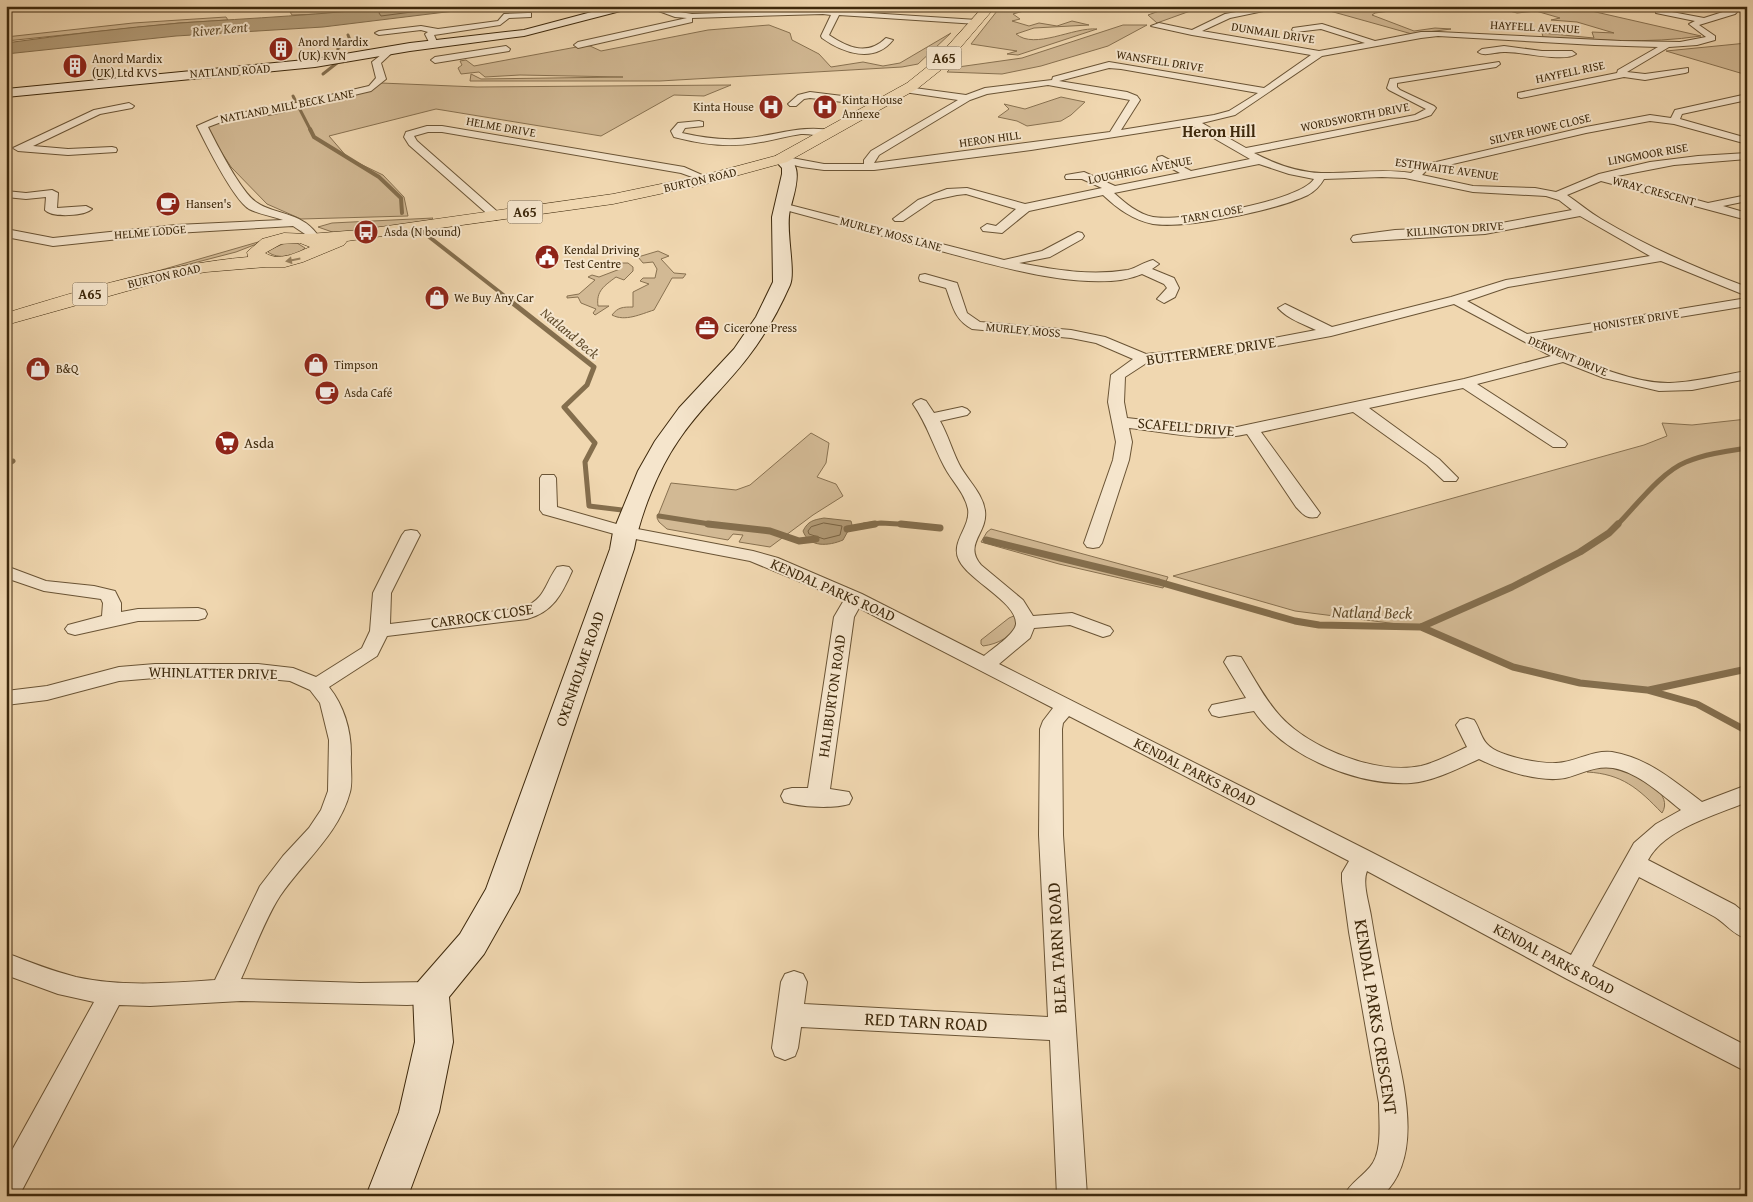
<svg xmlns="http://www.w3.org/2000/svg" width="1753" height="1202" font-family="'Gentium Book Plus',serif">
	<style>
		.green { fill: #d2b994; stroke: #887150 }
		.water { fill: #b39c78; stroke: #846e4d }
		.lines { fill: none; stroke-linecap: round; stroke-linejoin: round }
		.shore { stroke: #786242; stroke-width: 1 }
		.stream-far3 { stroke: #846e4d; stroke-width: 3 }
		.stream-far2 { stroke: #846e4d; stroke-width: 4 }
		.stream-far1 { stroke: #846e4d; stroke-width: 5 }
		.stream { stroke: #846e4d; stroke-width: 7 }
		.street-casing { stroke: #6a5435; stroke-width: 2 }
		.secondary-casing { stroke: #3e290c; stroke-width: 2 }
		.primary-casing { stroke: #3e290c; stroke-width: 1 }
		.street { fill: #f5e5cc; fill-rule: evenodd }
		.secondary { fill: #f5e5cc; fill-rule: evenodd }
		.primary { fill: #f0d7b0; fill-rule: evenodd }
		.oneway { fill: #97805e }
		.labels { text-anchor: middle; stroke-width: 4; stroke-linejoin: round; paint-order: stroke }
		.far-street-label { font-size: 12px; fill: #3e290c; stroke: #f5e5cc }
		.far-poi-label { font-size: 12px; fill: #3e290c; stroke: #f5e5cc; text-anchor: start }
		.far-water-label { font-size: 14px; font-style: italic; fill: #614c2c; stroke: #f5e5cc }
		.shield { fill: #f5e5cc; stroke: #756146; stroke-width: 1 }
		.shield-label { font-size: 14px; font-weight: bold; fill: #3e290c }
		.street-label { font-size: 15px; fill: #3e290c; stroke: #f5e5cc }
		.poi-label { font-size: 15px; fill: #3e290c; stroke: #f5e5cc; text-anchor: start }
		.far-district-label { font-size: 16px; font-weight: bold; fill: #3e290c; stroke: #f5e5cc }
		.water-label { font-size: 16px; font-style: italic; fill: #614c2c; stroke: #f5e5cc }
		.near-street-label { font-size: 18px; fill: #3e290c; stroke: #f5e5cc }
	</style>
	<rect width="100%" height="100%" fill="#f0d7b0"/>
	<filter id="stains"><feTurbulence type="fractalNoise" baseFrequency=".004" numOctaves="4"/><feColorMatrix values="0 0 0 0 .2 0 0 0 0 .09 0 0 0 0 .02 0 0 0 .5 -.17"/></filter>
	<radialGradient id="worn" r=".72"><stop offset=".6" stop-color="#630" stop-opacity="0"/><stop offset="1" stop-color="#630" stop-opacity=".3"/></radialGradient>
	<path class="green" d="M342,6H395L322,14L292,15L290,12Z
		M1001,6H1017L1027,10L1013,14L1020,19L1012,21L1029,26L1039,23L1057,26L1072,21L1089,25L1034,28L1016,34C1035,50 1073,27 1097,29L1018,55L1007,54L1017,51L971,44Z
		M1173,6H1204L1157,23L1148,15Z
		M1312,6H1426L1375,13L1372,15L1414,31L1435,28L1451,29L1412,34Z
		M1455,6H1597L1587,10L1701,36C1649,44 1595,40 1543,37L1542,33L1594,38L1592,32L1614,33L1577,22L1551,20L1560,18L1536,11L1517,13L1506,10Z
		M226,17L228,20L179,23L6,41V37L133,23Z
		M769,25L790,33L792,40L819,54L831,67L863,62L883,66L900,63L951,33L918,64L902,67L660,81H470L471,74L481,79L623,77L520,75L485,77L479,72L461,74L458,68L462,65L460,61L466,60L474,66L582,46H590L601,51L708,30Z
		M1123,25H1147L1108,46L1041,66L1002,74L947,72L951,68L1022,58Z
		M1747,43V75L1666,51Z
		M381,83L477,87L731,85L704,96L674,95L601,136L436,109L329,136L348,158L383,175L404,197L408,216L301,219L267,204L231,167L206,128L209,124Z
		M1061,97L1085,102L1071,115L1061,121L1027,126L1017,121L998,117L1009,109L1004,104L1025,109Z
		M433,218L431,220L338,234L318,227L332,223Z
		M272,238L236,252L128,280L130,279Z
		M285,243H297L305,248C297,256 278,260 268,252L269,250Z
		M658,251L669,256L661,259L674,273L686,274L683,278H672L654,310C641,314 625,322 612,315C618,307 623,307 633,307V292L649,284L640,281L643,278H655L657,269L653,262L643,263L638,257Z
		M621,263H628L633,267V271L624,280L616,277C604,286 596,291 598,306H609L595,315L593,313L596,309L581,303L578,297L567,298V296L579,294L595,280L588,277L592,275L599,277L620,269L614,265Z
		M1747,419V670L1647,690L1580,683L1513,667L1421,627L1295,611L1173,576L1644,445L1667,436L1662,423L1692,425Z
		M811,433L829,443L826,463L817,477L836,484L843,496L813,515L770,547L739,542L743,535L733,534L728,540L667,529L659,522L657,518L671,483L736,490L750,485Z
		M991,529L1168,577L1163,588L1059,564L981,542L987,532Z
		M1016,615L1019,622C1012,637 998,644 983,646L981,644V640L1009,618Z
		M1604,766C1612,768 1621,768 1628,771C1642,777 1674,794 1662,813C1638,788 1622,774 1587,772L1594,768Z"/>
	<path class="water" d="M396,6H495L323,27L176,36L6,54V43C64,35 122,28 180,23C253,18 324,15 396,6Z
		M824,518L851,521L853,529L848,531L843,540C829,546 809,548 803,531C808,521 813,520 824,518Z"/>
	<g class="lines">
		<path class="shore" d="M381,6L379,13L381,16L458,6
			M824,523L842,526L840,535L824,539L809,534L808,531L811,527Z"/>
		<path class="stream-far3" d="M323,74L337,63L338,48L350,40L348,35
			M293,96L311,131"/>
		<path class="stream-far2" d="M310,129L314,137L379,177L401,198L402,213
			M423,232L511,301"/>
		<path class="stream-far1" d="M509,300L594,367L587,385L564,407L595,443L585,462L589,506L622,510
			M6,465L13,461
			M659,516L716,525
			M864,525L881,523L916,525
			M1617,525C1636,506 1661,472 1686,462C1705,454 1727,451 1747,448"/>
		<path class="stream" d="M708,524L770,531L799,541L816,539
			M901,524L940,528
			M847,529L875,524
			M986,540L1159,582L1295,621L1319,625L1421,627L1512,587L1580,552L1609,533L1618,524
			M1421,627L1513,667L1580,683L1647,690L1697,704L1747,731
			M1649,690L1747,669"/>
		<defs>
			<path id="street" d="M645,6C661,6 676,12 692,14L823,10L977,20L981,22L977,24L839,15L829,35C848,48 868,56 886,38L893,40C874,64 843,53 822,38L821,36L831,15L823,14L692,18V22L578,48L574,45L578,42L687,18L675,17Z
				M1269,6H1287L1230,18L1202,31L1319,51L1365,43L1321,29L1296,32L1292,30L1293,28L1322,24L1375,41L1421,32H1438L1621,41L1680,42L1706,37L1689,24L1695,21L1656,13V9L1704,18L1729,10L1731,9L1729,6H1738L1740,9L1735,14L1699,25L1715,36V40L1697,45L1669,47L1627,72L1645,74L1688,68V72L1685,73L1645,80L1624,77L1521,98L1518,97V93L1617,73L1618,70L1658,47L1595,45L1438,36L1421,38L1322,56L1235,115L1202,123L1246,148L1415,115L1426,109L1389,90L1387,88L1390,79L1499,62L1500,64L1496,67L1397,83V87L1400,90L1434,106L1436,108L1431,115L1417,120L1254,153C1275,164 1297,172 1321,173C1351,174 1381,168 1411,173L1419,166L1586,127L1650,115L1671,118L1675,110L1747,94V100L1682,114L1680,119L1747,138V144L1674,124L1650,121L1586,133L1427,170L1422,175L1473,186L1535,188L1556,192L1599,174L1650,162L1698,156L1747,153V159L1674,165L1612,177L1708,203L1747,195V201L1723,206L1747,213V220L1601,181L1567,195C1579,203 1589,212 1601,219C1648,247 1696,268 1747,287V296L1661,261L1508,287L1467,301L1527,334L1747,298V306L1539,340C1574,358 1630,384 1670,383C1696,382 1722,375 1747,371V379L1692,390L1659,391L1604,378L1563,362L1477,384L1565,441L1567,444L1565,447H1553L1463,388L1369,408L1439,459L1458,478L1456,481H1444L1427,465L1353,412L1261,432L1320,513L1317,517C1306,519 1303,514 1296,507L1247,434C1209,443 1167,432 1129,428L1132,442L1129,460L1102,543L1099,547L1093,548L1087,547L1084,543L1113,460L1116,442L1108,402L1111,375L1133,359L1096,343L1071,338L972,329C954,319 953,306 946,288L920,281L919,278L920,275L925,274L957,283L967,313L980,322L1071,330L1105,337L1146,354L1238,345L1316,330C1303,324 1288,319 1278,308L1285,304L1332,327L1451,297L1506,280L1650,256L1580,216L1485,234L1353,242L1351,239L1353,236L1357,235L1395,230L1485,226L1572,210L1559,200L1546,196L1473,192L1405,178L1382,177L1324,179C1320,186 1315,191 1308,195C1277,210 1186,229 1153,224C1133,220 1118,209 1103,195L1029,211L1002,233L983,231L981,228L987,224L996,226L1016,209L966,194L957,195L934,200L903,221H895L893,219L918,200L947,189L967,188L1025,204L1102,188L1082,179H1066L1065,177L1066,175L1084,172L1115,186L1180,173L1158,161L1157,159L1158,157L1162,156L1191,171L1250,159L1191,125L1031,150L874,170H824L802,167L777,161L776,159L781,156L824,164H864V160L871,151L958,100L904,92L902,90L907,87L966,95L985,88L1052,80L1053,77L1109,62L1264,88L1311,55L1192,35L1151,26L1159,23L1192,30L1225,14ZM1109,68L1121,69L1258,93L1229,111L1214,115L1121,130L1140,100L1137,96L1127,92L1059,81ZM1048,85L1130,100L1110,132L874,163L879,155L970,100L987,94ZM1259,164L1289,174L1314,179C1299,202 1180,222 1153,217C1138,214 1125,203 1114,193ZM1454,304L1551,356L1464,379L1237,427H1206L1127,418L1124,402L1125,377L1148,362L1238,353L1331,336Z
				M528,13H531V17L509,18L500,25L434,35L438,44L434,47L431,46L425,34L428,32L421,30L379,35L375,33L379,31L421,26L438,29L498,21L504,14Z
				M506,46L510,49L509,51L435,63L431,60L435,57Z
				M1504,46L1542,51H1572L1576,54C1564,63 1520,51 1504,52C1495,52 1484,57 1478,52L1482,49Z
				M391,47L395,50L381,63L386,79L371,91L274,114L224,121L208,127C217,145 241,192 256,202C274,215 300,211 317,234L312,241H304L302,238L305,234L293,226L176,233L53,246L6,237V229L53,238L176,225L283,220C272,216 259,214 249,209C233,199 206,144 197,126L222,115L274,108L369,86L376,78L372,62Z
				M810,92L883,101L888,104L883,107L810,98L804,99L796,106H790L788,104L798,95Z
				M129,103L134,106L132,108L100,114L33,146L68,149L112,147L116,148L117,150L116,152L68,155L18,151L13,148L94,110Z
				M699,121L703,122V126L685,128L682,133C704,138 726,141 748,138C778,135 804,124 834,131L835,133C828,139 811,133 801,134C786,136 771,141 755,143C728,148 701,144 674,137L671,131L678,123Z
				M427,126H442L684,167L711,179L706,182L681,173L442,132H428L414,136L417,141L500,214L502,216L496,220L492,218L409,145L404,137L406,132Z
				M52,190L58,193L57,208L86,206L92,209C85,216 52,218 45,210L46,197L26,199L6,197V191L26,193Z
				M782,203L1004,260L1042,251L1078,232L1082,233L1084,236L1082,239L1050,257L1019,263C1056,270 1090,276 1128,270C1136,268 1144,262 1153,260L1159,264L1152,269L1174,278L1179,288L1175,297L1164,303L1157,299L1167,288L1164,284L1142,274C1090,297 977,260 922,246C874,234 826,221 778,208L776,206L778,204Z
				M921,399L926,401L934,413L962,407L967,409L970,412L967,415L940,421C948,435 952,450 959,464C967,480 983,493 985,511C988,533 963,544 981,565L1023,600L1033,616L1072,613L1110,627L1113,631L1110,635L1103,637L1070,625L1034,628L1030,638L999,664L1371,852L1571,955L1634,843L1656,824L1681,810C1661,794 1639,773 1613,768C1596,765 1581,774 1565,778C1540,783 1501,770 1479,759C1457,769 1434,781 1411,783C1357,786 1284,756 1254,711L1219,717L1212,715L1209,710L1212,705L1246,698L1224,662L1227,657L1234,656L1241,657C1254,678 1265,700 1281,717C1311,749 1377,775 1421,766C1437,762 1452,754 1467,747L1456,725L1460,720L1467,718L1474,720C1479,727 1481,738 1487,744C1498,757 1547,766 1564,762C1580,759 1595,750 1612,752C1648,758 1674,781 1702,802L1747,785V802C1716,815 1664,829 1648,860L1735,905L1747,915V939C1734,935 1726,924 1715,917C1690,903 1664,890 1639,877L1592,966L1747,1046V1072L1567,979L1367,871C1362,883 1369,903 1371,916C1377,954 1385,991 1392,1029C1402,1079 1426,1156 1382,1196H1344C1350,1183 1361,1178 1370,1167C1383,1152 1379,1122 1379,1103L1349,932L1342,881V873L1349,861L1069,716L1063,723L1062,729L1063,835L1087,1196H1057L1050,1040L801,1027L798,1048L795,1056L785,1060L775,1056L772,1048L781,982L785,974L794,971L803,974L807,982L804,1004L1048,1017L1039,835L1040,729L1043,721L1053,708L859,608L854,617L830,789L849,792L852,798L849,804C833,809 800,807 784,802L781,796L784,790L792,788H808L834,617L844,600L750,561L625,537L543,514L540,510V478L542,475H554L556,478L557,507L627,527L753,551L778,558L862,594L984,656C992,649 1015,634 1016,624C1017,602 969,581 959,560C950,542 971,527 968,509C965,493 951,480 944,466C933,445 927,424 913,404L916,401Z
				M411,530L417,531L420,535L391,593L390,624L523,608C546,598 544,585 557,567L563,566L569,567L572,571C562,594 553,612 527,619L387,636L377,656L329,687C344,706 351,730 351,754C350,766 353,781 350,792C339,834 303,862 280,896C265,919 253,953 241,979L360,983L431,982L440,985L444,993L440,1001L431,1004L407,1005L241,1001L150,1006L119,1005L19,1196H6V1161L94,1002L58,994L6,975V953C30,962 52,971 76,977C123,987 168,983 215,980L260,886L283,856L309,828L321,810L328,791L329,740L320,703L310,690L290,681L258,678H155L119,681L47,700L6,705V691L47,686L119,667L155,664H258L293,668L316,677L362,648L370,631L373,593L402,535L405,531Z
				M6,566L46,581L94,586L115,591L121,603V612L138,609L198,608L205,610L207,614L205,618L198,620L138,621L75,635L68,633L65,629L68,625L102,616L103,603L101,599L44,591L6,578Z"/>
			<path id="secondary" d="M614,6H633L632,8L524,36L410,51L315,67L6,97V89L315,59L410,43L524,30Z
				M781,155C807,161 794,192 790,210C785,229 796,271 790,285C779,310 765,335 748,357C726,386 698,410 678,441C658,470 640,515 634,549L519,892L484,954L449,997L453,1042L439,1112L408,1196H366L399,1112L415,1042L413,993L418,982L460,934L486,889L610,549L613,532L638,471L655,441L679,408L734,349L756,317L773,282L772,217L782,174V168L774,159L776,156Z"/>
			<path id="primary" d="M984,6H996L942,69L917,89L787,162L706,184L613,204L347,241L344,245L303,262L285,267H266L206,272L177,277L6,325V313C85,289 166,264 248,257L247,252L262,239L284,233L309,234L359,230L613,194L704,175L775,156L907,83L932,63ZM300,243L310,247C296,253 279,262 265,253L281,244Z"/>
		</defs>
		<use href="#street" class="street-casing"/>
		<use href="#secondary" class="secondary-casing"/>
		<use href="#primary" class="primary-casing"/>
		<use href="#street" class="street"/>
		<use href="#secondary" class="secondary"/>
		<use href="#primary" class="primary"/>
	</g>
	<defs><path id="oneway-solid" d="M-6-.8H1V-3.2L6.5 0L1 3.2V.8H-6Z" transform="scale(1.25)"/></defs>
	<use class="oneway" href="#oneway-solid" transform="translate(293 260) rotate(169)"/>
	<defs>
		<symbol id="building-disc" viewBox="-11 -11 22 22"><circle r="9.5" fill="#8f2418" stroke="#f5e5cc"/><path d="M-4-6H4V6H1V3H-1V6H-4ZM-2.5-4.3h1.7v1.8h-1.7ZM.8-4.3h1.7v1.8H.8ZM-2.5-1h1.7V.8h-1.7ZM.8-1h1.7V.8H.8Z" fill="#fff"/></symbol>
		<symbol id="hospital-disc" viewBox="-11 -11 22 22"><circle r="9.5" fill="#8f2418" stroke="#f5e5cc"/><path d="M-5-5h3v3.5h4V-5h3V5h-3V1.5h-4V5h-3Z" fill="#fff"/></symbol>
		<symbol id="cafe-disc" viewBox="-11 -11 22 22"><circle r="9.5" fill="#8f2418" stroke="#f5e5cc"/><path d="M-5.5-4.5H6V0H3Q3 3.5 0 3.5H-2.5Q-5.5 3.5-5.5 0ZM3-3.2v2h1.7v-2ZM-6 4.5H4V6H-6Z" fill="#fff"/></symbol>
		<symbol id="bus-disc" viewBox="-11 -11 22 22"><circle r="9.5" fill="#8f2418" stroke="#f5e5cc"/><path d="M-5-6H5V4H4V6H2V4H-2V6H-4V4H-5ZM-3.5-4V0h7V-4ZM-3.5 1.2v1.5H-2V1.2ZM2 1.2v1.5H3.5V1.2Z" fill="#fff"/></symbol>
		<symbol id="civic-disc" viewBox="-11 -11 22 22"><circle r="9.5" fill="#8f2418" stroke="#f5e5cc"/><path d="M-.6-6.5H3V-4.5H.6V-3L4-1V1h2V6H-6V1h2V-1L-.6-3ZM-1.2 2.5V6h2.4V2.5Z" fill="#fff"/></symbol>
		<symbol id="shop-disc" viewBox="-11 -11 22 22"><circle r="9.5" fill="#8f2418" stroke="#f5e5cc"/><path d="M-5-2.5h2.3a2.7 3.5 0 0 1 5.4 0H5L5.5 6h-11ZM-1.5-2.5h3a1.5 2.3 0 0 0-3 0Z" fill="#fff"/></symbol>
		<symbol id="office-disc" viewBox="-11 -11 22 22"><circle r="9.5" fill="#8f2418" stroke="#f5e5cc"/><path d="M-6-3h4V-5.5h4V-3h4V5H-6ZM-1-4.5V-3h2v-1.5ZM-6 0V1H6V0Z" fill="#fff"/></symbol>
		<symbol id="supermarket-disc" viewBox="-11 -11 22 22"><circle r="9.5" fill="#8f2418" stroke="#f5e5cc"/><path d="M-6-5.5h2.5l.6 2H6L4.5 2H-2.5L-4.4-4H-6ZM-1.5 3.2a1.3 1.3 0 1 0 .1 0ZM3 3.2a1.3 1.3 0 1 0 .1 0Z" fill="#fff"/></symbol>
	</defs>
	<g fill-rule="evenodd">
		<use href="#building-disc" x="267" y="35" width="28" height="28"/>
		<use href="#building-disc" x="61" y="52" width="28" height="28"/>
		<use href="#hospital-disc" x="757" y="93" width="28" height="28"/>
		<use href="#hospital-disc" x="811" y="93" width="28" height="28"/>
		<use href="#cafe-disc" x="154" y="190" width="28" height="28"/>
		<use href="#bus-disc" x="352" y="218" width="28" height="28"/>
		<use href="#civic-disc" x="533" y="243" width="28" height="28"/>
		<use href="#shop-disc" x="423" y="284" width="28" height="28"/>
		<use href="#office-disc" x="693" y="314" width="28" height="28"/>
		<use href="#shop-disc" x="302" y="351" width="28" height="28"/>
		<use href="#shop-disc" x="24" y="355" width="28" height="28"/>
		<use href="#cafe-disc" x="313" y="379" width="28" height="28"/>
		<use href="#supermarket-disc" x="213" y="429" width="28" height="28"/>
	</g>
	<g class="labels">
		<g class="far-street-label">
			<text transform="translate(1535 27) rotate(3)" y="4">HAYFELL AVENUE</text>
			<text transform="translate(1273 33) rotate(9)" y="4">DUNMAIL DRIVE</text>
			<text transform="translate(1160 61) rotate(9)" y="4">WANSFELL DRIVE</text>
			<text transform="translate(230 71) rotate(-4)" y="4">NATLAND ROAD</text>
			<text transform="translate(1570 72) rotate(-12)" y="4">HAYFELL RISE</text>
			<text transform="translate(287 106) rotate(-11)" y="4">NATLAND MILL BECK LANE</text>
			<text transform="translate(1355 117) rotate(-11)" y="4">WORDSWORTH DRIVE</text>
			<text transform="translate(501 127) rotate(10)" y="4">HELME DRIVE</text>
			<text transform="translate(1540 129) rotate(-13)" y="4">SILVER HOWE CLOSE</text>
			<text transform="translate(990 139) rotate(-8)" y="4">HERON HILL</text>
			<text transform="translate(1648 154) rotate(-10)" y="4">LINGMOOR RISE</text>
			<text transform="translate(1447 169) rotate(8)" y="4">ESTHWAITE AVENUE</text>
			<text transform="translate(1140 170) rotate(-11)" y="4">LOUGHRIGG AVENUE</text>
			<text transform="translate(700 180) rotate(-13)" y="4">BURTON ROAD</text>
			<text transform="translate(1654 191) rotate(15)" y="4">WRAY CRESCENT</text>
			<text transform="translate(1212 214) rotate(-10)" y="4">TARN CLOSE</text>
			<text transform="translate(1455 229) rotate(-4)" y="4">KILLINGTON DRIVE</text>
			<text transform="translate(150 232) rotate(-5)" y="4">HELME LODGE</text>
			<text transform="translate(891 234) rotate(15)" y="4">MURLEY MOSS LANE</text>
			<text transform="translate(164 276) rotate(-13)" y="4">BURTON ROAD</text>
			<text transform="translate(1636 320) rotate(-9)" y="4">HONISTER DRIVE</text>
			<text transform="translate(1023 330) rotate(5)" y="4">MURLEY MOSS</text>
			<text transform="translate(1568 356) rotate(23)" y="4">DERWENT DRIVE</text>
		</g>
		<g class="far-poi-label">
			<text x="298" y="46">Anord Mardix<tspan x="298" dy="14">(UK) KVN</tspan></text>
			<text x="92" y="63">Anord Mardix<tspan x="92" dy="14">(UK) Ltd KVS</tspan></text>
			<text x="842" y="104">Kinta House<tspan x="842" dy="14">Annexe</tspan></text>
			<text x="754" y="111" text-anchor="end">Kinta House</text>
			<text x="186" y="208">Hansen's</text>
			<text x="384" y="236">Asda (N bound)</text>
			<text x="564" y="254">Kendal Driving<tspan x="564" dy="14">Test Centre</tspan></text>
			<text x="454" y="302">We Buy Any Car</text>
			<text x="724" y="332">Cicerone Press</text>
			<text x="334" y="369">Timpson</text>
			<text x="56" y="373">B&amp;Q</text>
			<text x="344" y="397">Asda Café</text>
		</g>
		<g class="far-water-label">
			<text transform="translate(220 29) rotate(-5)" y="5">River Kent</text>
			<text transform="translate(570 333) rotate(40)" y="5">Natland Beck</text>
		</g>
		<g class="shield">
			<rect x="926.5" y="46.5" width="35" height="23" rx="4"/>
			<rect x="507.5" y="200.5" width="35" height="23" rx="4"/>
			<rect x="72.5" y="282.5" width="35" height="23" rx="4"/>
		</g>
		<g class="shield-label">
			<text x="944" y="63">A65</text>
			<text x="525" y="217">A65</text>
			<text x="90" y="299">A65</text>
		</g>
		<g class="street-label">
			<text transform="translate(1211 351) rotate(-8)" y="5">BUTTERMERE DRIVE</text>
			<text transform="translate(1186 427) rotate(5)" y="5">SCAFELL DRIVE</text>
			<text transform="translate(833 590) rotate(24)" y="5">KENDAL PARKS ROAD</text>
			<text transform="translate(482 616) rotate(-8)" y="5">CARROCK CLOSE</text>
			<text transform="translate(580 669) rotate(-71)" y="5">OXENHOLME ROAD</text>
			<text transform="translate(213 673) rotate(1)" y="5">WHINLATTER DRIVE</text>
			<text transform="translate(832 696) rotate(-82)" y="5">HALIBURTON ROAD</text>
			<text transform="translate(1195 772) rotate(27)" y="5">KENDAL PARKS ROAD</text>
			<text transform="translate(1554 959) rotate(28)" y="5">KENDAL PARKS ROAD</text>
		</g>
		<g class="poi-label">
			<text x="244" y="448">Asda</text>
		</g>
		<g class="far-district-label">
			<text x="1219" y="137">Heron Hill</text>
		</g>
		<g class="water-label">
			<text transform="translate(1372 612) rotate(1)" y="6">Natland Beck</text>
		</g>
		<g class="near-street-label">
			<text transform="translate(1057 948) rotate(-93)" y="6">BLEA TARN ROAD</text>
			<text transform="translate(1376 1017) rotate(81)" y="6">KENDAL PARKS CRESCENT</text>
			<text transform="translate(926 1022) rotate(3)" y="6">RED TARN ROAD</text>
		</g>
	</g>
	<rect width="1753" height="1202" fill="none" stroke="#f0d7b0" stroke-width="25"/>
	<rect x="8" y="8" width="1738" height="1187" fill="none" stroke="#3e290c" stroke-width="2.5"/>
	<rect x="12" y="12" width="1728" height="1177" fill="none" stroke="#3e290c"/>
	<rect width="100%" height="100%" filter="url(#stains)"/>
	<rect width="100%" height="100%" fill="url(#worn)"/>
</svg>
